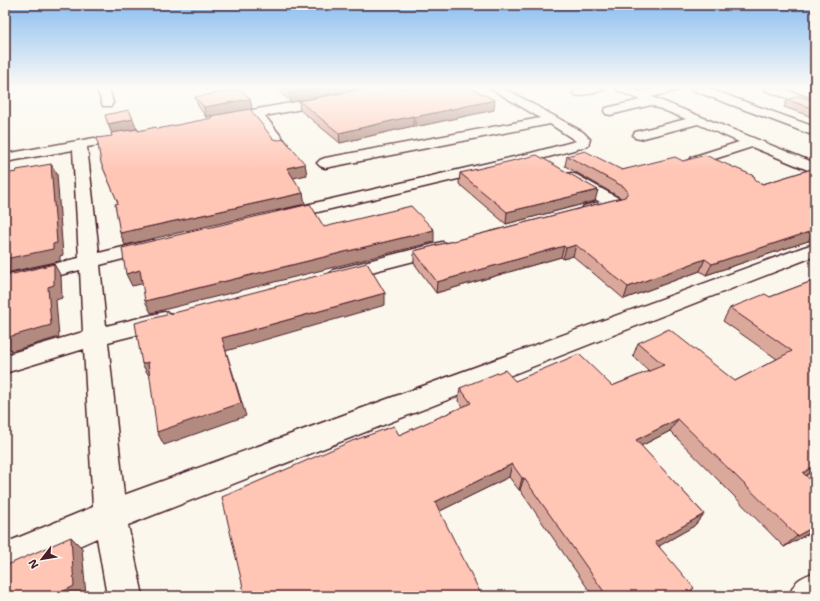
<svg xmlns="http://www.w3.org/2000/svg" width="820" height="601" font-family="'Shantell Sans',sans-serif">
	<style>
		.lines { fill: none; stroke-linecap: round; stroke-linejoin: round }
		.minor-casing { stroke: #4a1f2b; stroke-width: 3 }
		.major-casing { stroke: #4a1f2b; stroke-width: 3 }
		.minor { fill: #fbf7ec; fill-rule: evenodd }
		.major { fill: #fbf7ec; fill-rule: evenodd }
		.wall { fill: #dba99c; stroke: #4a1f2b }
		.shaded-wall { fill: #b28a7f; stroke: #4a1f2b }
		.building { fill: #ffc5b5; stroke: #4a1f2b }
	</style>
	<rect width="100%" height="100%" fill="#fbf7ec"/>
	<filter id="ink" filterUnits="userSpaceOnUse"><feTurbulence type="fractalNoise" baseFrequency=".025" numOctaves="2"/><feDisplacementMap in="SourceGraphic" scale="8" xChannelSelector="R" yChannelSelector="G"/><feConvolveMatrix kernelMatrix="1 2 1 2 8 2 1 2 1" color-interpolation-filters="sRGB"/></filter>
	<g filter="url(#ink)">
		<g class="lines">
			<defs>
				<path id="minor" d="M97,88H109L113,103L111,106H103Z
					M490,88H504L583,132L590,139L588,146L534,161L284,220L278,219L275,215L278,211L284,210L531,153L576,141L550,124L325,168L320,166L317,163L320,160L325,158L540,118Z
					M584,88H605L604,90L579,96L575,95L573,93L575,91Z
					M616,88H632L641,92L657,88H679L678,90L652,97L815,163V173L752,147L702,163L697,164L692,163L690,160L692,157L739,142L698,124L640,139L635,138L633,135L635,132L686,119L651,105L610,115L606,114L604,111L606,108L640,100L617,90Z
					M691,88H707L815,127V136L692,90Z
					M763,88H780L815,100V108L764,90Z
					M329,96L333,97L335,100L333,103L265,116L288,145L286,148L281,149L276,148L253,118L225,123L220,122L219,119L220,116L225,115Z
					M94,138L99,139L101,142L99,145L87,147L99,253L151,240L158,242L161,246L158,250L100,265L106,326L164,312L172,314L175,320L172,326L108,342L124,495L804,247L811,245L815,246V256L128,525L143,596H107L97,538L5,579V543L93,507L84,349L5,373V355L83,332L80,270L5,289V275L79,258L73,150L5,162V154Z
					M571,173L577,175L620,199L623,203C618,210 592,216 584,214L581,210L584,206L600,202L565,181L563,178L565,175Z
					M442,242L449,244L452,248L449,252L340,280L333,278L330,274L333,270Z"/>
				<path id="major" d="M815,572V596H789C796,579 798,579 815,572Z"/>
			</defs>
			<use href="#minor" class="minor-casing"/>
			<use href="#major" class="major-casing"/>
			<use href="#minor" class="minor"/>
			<use href="#major" class="major"/>
		</g>
		<path class="wall" d="M275,88H365L291,102Z
			M813,90H815V99L810,97Z
			M195,97L250,99L252,109L206,117L198,106Z
			M787,100L815,101V118L784,107Z
			M299,101L494,110L415,127L413,126L340,143L300,110Z
			M567,156L622,170L683,161L756,181L763,184L815,168V244L808,241L706,275L700,271L624,299L573,256L563,259L561,257L436,293L414,263V251L621,198L565,166Z
			M460,173L595,201L506,224L459,184Z
			M815,280V470L806,475L815,530L784,547L670,431L641,446L704,514L694,526L659,546L687,596H593L520,490H519L509,477L440,511L399,435L463,407L458,401L460,388L515,381L612,386L649,371L633,356L638,343L735,381L777,359L723,321L730,308L770,297Z"/>
		<path class="shaded-wall" d="M314,88H365L291,102L289,93Z
			M250,99L252,109L206,117L204,107Z
			M495,100L494,110L415,127V117Z
			M413,116V126L340,143L339,133Z
			M133,119L137,129L112,134L108,124Z
			M51,164L57,174L63,255L60,256V261L5,273V259Z
			M305,164L307,175L289,179L287,168Z
			M598,190L595,201L506,224L507,212Z
			M303,193L305,204L125,245L120,233Z
			M434,230V242L151,313L145,301Z
			M815,230L808,241L706,275L712,264Z
			M576,245L573,256L563,259L566,248Z
			M564,246L561,257L436,293L437,282Z
			M705,259L700,271L624,299L628,287Z
			M54,264L61,276L62,298L56,300L59,337L12,351L9,348L5,349V338L48,287Z
			M140,270L146,283L132,286L126,274Z
			M385,293V305L226,351L246,416L164,445L157,432L222,338Z
			M148,362L154,375L149,376L142,364Z
			M678,419L670,431L629,452L636,440Z
			M512,464L509,477L434,514L435,502Z
			M815,465V470L791,485L803,473Z
			M522,478H524L520,490H519Z
			M704,514L694,526L647,553L655,542Z
			M815,526V530L784,547L797,536Z
			M71,537L82,548L86,596H54Z
			M694,588L687,596H683Z"/>
		<path class="building" d="M284,88H314L289,93Z
			M370,88H470L495,100L415,117L413,116L339,133L299,101Z
			M241,89L250,99L204,107L195,97Z
			M798,96L815,101V109L787,100Z
			M250,109L273,139L279,140L284,139L305,164L287,168L303,193L120,233L115,204L118,203L101,163L97,138L112,136L111,133L138,129V131L156,127L157,129L212,118L211,116Z
			M129,110L133,119L108,124L105,115Z
			M585,151L622,170L675,157L683,161L705,155L754,176L756,181L763,184L815,168V230L712,264L705,259L628,287L576,245L566,248L564,246L437,282L414,251L625,197L628,192L624,187L567,156Z
			M537,155L598,190L507,212L460,173Z
			M51,164L57,243L53,244V249L5,259V174L16,172L17,170Z
			M310,204L324,227L411,206L434,230L145,301L140,270L126,274L122,248Z
			M367,263L385,293L222,338L241,403L157,432L148,362L142,364L135,323Z
			M54,264V285L48,287L51,325L5,338V276Z
			M815,280V465L803,473L815,484V526L797,536L678,419L636,440L704,514L655,542L694,588L683,596H607L524,478H522L512,464L435,502L482,596H245L222,497L352,441L394,426L399,435L471,403L460,388L505,370L515,381L579,354L612,386L664,365L638,343L669,329L735,381L792,351L730,308L765,294L770,297Z
			M71,537L74,586L54,596H5V566Z"/>
	</g>
	<linearGradient id="sky" x2="0" y2="1"><stop stop-color="#8bbef0"/><stop offset="0.51" stop-color="#fdfbf6"/><stop offset="1" stop-color="#fdfbf6" stop-opacity="0"/></linearGradient>
	<rect width="820" height="172" fill="url(#sky)"/>
	<rect width="820" height="601" fill="none" stroke="#fbf7ec" stroke-width="20"/>
	<rect x="10" y="10" width="800" height="581" fill="none" stroke="#4a1f2b" stroke-width="1.5" filter="url(#ink)"/>
	<g transform="translate(42 559) rotate(239)" stroke="#fbf7ec" stroke-width="3" paint-order="stroke">
	<path d="M0-3L7 15L0 10L-7 15Z" fill="#4a1f2b"/>
	<text y="-6" font-size="11" font-weight="bold" text-anchor="middle" fill="#4a1f2b">N</text>
	</g>
</svg>
